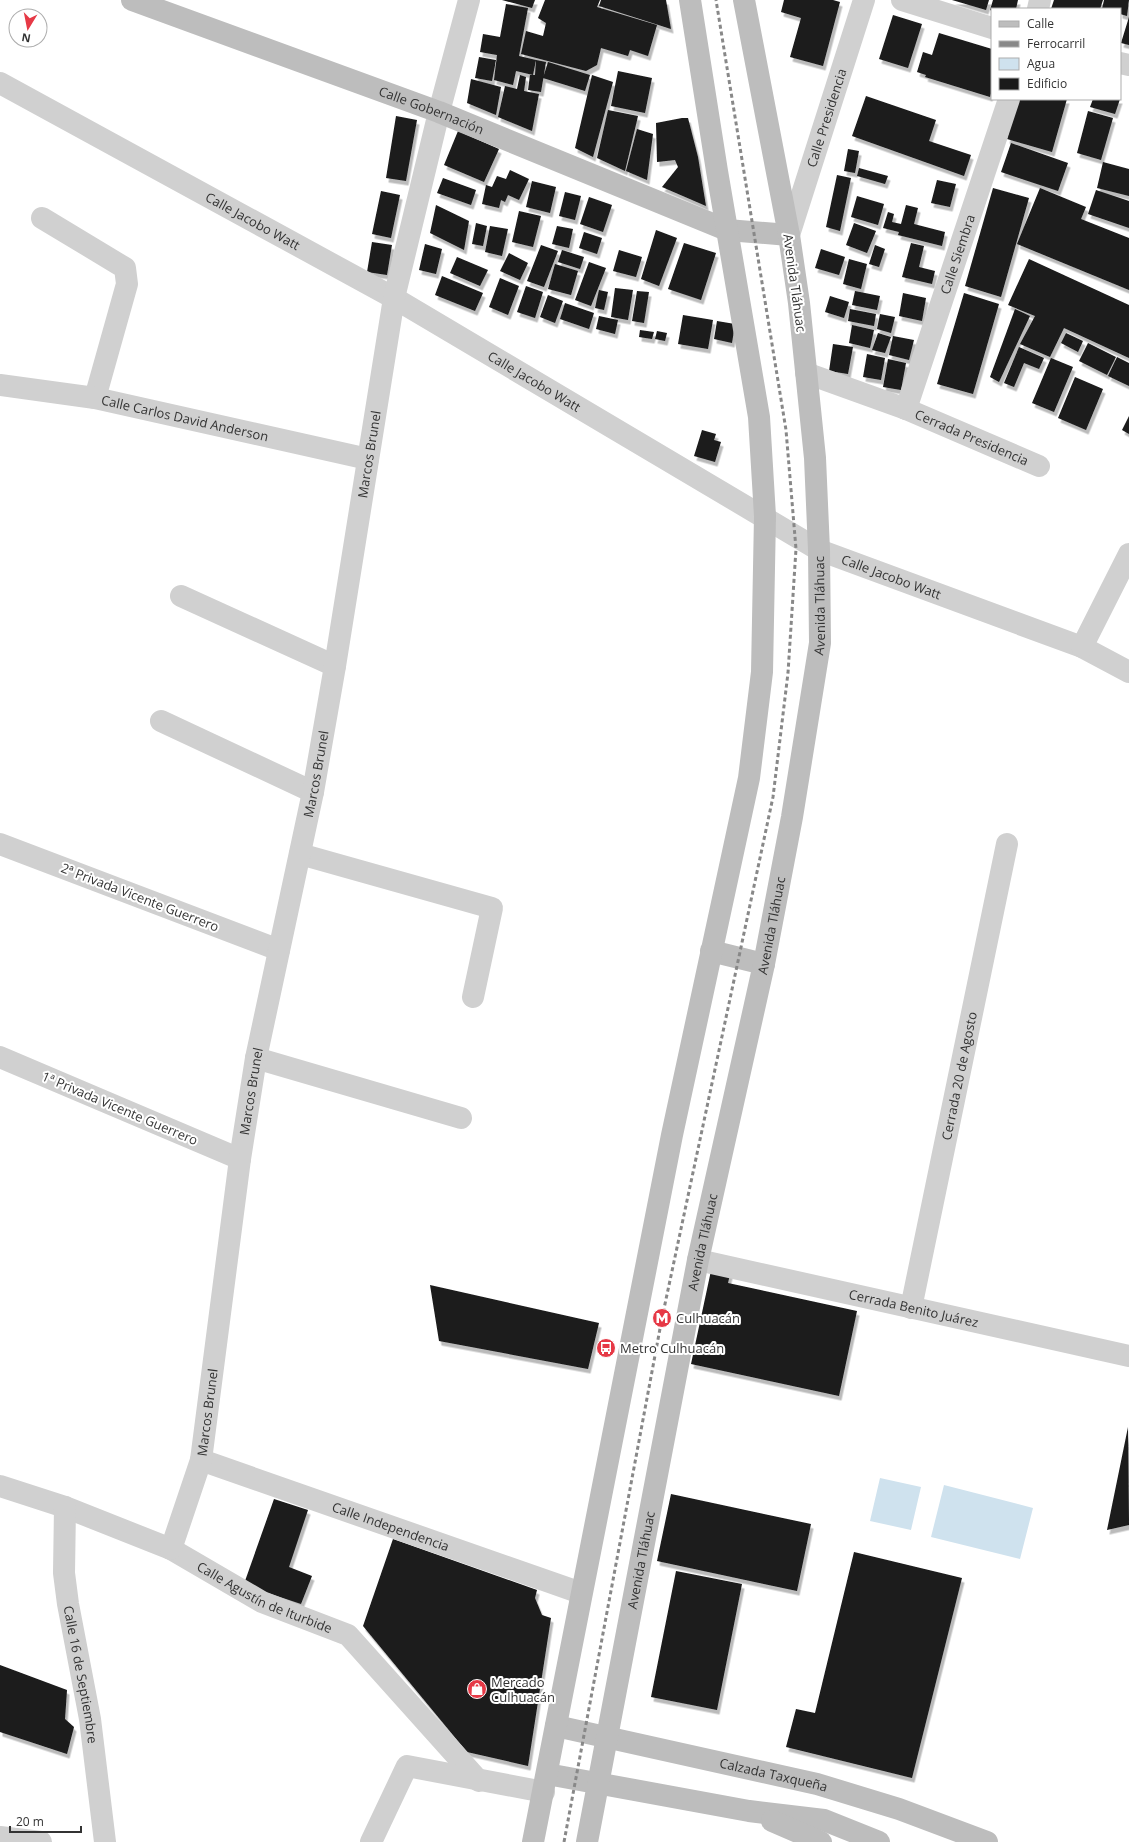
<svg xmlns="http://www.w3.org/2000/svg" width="1129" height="1842" font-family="'Open Sans',sans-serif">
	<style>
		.water { fill: #cfe2ee }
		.building { fill: #1a1a1a; filter: url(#shadow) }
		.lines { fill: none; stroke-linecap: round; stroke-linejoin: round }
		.street { stroke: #d0d0d0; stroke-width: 22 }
		.secondary { stroke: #bdbdbd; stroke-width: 22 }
		.rail { stroke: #888; stroke-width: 3; stroke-dasharray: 4 3; stroke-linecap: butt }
		.labels { text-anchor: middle; stroke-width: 4; stroke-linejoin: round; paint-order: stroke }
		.street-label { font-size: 13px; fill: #333; stroke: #fff }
		.poi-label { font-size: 13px; fill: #333; stroke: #fff; text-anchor: start }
	</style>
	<defs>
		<filter id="shadow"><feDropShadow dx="2.5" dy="4.5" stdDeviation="0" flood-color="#0004"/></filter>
	</defs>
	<rect width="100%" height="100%" fill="#fff"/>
	<path class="water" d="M880,1478L921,1487L911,1530L870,1521Z
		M944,1485L1033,1508L1020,1559L931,1537Z"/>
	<path class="building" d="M502,0H535L532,8Z
		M545,0H600L597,7L657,25L648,56L630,50L628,56L601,48L597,65L586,71L521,54L526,31L543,36L546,23L538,18Z
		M601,0H666L671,29L599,6Z
		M784,0H833L840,2L823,66L790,57L801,18L781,12Z
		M952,0H989L986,10Z
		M993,0H1018L1016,9H992V11L990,10Z
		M1054,0H1103L1100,9H1051Z
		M1104,0H1129L1127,16L1120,14V9H1102Z
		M506,4L528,8L519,56L536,60L533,75L516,71L513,85L494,80L497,55L480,52L483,34L500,37Z
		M893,15L922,24L908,68L879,59Z
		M1129,17V45L1121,43Z
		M939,33L992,49V90L990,97L925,77L926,75L917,72L923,52L932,55Z
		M479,57L496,60L492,81L475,78Z
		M536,60L546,62L541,92L528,90L530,75H535Z
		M548,62L590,75L585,91L543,78Z
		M618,71L652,78L645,113L611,106Z
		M520,75L526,77L524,91L539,94L532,131L498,117L505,86L517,89Z
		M592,75L613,82L593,157L575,148Z
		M471,79L501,87L496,115L467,103Z
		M866,96L936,120L929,141L971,155L964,176L852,136Z
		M1018,99H1067L1052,152L1007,139Z
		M1093,99H1120L1115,114L1090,107Z
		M608,110L638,116L625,171L597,158Z
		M1088,111L1113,118L1101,160L1077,153Z
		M396,116L417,120L406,181L386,178Z
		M682,118H688L698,157L706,206L662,187L678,167L675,160L657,162L656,123Z
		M637,129L653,134L647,180L626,171Z
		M458,131L499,149L484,182L444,165Z
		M1011,143L1068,163L1058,191L1001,172Z
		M848,149L859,151L855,173L844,171Z
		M1103,162L1129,169V196L1097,188Z
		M859,168L888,176L885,184L857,176Z
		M510,170L529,179L519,200L508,195L505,202L501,200L499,208L482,204L486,185L492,187L497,176L506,179Z
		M837,175L851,178L840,231L826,227Z
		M443,178L476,190L471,205L437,193Z
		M937,180L956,184L950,207L931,203Z
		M532,181L556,187L550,213L526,207Z
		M993,188L1029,198L1001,297L965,286Z
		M1040,188L1086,207L1081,219L1129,238V290L1017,244Z
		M1096,190L1129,201V228L1088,214Z
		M381,191L400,195L391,238L372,234Z
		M565,192L581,196L575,220L559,216Z
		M857,196L884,204L878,225L851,217Z
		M589,197L612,205L603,232L580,224Z
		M436,205L469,221L464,250L430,233Z
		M906,205L918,208L914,224L945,232L942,246L898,235L899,232L883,228L888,212L894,214L892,222L901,224Z
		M519,211L541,216L533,247L512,242Z
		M476,223L487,226L483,246L472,244Z
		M854,223L876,231L867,253L846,245Z
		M490,226L508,229L502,256L485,252Z
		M557,226L573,229L569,248L552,244Z
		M656,230L677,238L659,286L641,279Z
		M584,232L602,238L597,254L579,248Z
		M372,242L392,245L387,275L367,272Z
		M684,243L716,253L701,300L668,289Z
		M911,243L924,246L919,267L935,271L932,284L902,277Z
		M425,244L442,249L436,274L419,270Z
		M541,245L558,251L544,287L527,281Z
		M875,245L885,249L879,267L869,264Z
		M821,249L845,257L839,275L815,268Z
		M562,250L584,257L580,269L558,262Z
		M619,250L642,257L636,277L613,271Z
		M509,253L528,263L520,280L500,271Z
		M457,257L488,270L480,286L450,273Z
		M849,259L867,264L861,289L843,284Z
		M1029,259L1129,305V358L1064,328L1050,357L1020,344L1035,316L1008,305Z
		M589,262L606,268L591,306L575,300Z
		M555,264L578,271L571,295L548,289Z
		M442,276L483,293L475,311L435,295Z
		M500,278L519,286L508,315L489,307Z
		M526,286L543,292L535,318L517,312Z
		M615,288L633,290L628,320L611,317Z
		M599,290L608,292L604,310L595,308Z
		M637,291L649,292L644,323L632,321Z
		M855,291L880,296L877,310L852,305Z
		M903,293L926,298L922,321L899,316Z
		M964,293L999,304L973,394L937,384Z
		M548,295L563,301L555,323L540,317Z
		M830,296L849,302L844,318L825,312Z
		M565,303L594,313L589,329L560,319Z
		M850,309L876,314L874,326L848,321Z
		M1015,309L1030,316L999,382L990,377Z
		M880,314L895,317L891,333L877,329Z
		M683,315L713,320L708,349L678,344Z
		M599,316L618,320L615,334L596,329Z
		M717,321L735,324L732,343L714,339Z
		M852,325L874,330L870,348L849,343Z
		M640,330L654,332L652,339L639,337Z
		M657,331L667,333L665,341L655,339Z
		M878,333L891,337L885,353L872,350Z
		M1066,333L1083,341L1078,352L1061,343Z
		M893,336L914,340L909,360L889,355Z
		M1088,343L1116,357L1107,375L1079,361Z
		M833,344L853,347L848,374L829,371Z
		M1019,347L1044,358L1039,369L1024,363L1014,387L1004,383Z
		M867,354L885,358L881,380L863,377Z
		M1117,357L1129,363V386L1108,376Z
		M1051,358L1073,367L1054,412L1032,403Z
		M888,359L906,363L901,390L883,387Z
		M1075,377L1103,389L1086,430L1058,418Z
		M1129,416V434L1122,430Z
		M702,430L716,434L714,440L721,442L715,462L694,456Z
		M712,1266L731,1270L728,1283L857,1311L839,1396L691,1364Z
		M430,1285L599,1323L588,1369L439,1341Z
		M1128,1427L1129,1525L1107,1530Z
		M671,1494L811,1524L797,1591L657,1561Z
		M274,1499L308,1510L289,1567L312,1576L301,1604L259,1590L245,1581Z
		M393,1539L537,1590L535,1598L542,1615L551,1618L528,1766L467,1752L363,1626Z
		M854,1552L962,1578L912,1778L786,1747L796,1709L815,1713Z
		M676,1571L742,1584L717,1710L651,1697Z
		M0,1665L67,1690L65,1719L74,1727L67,1754L0,1732Z"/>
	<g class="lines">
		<g class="street">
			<path d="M902,0L992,28"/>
			<path d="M1038,9L1040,0"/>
			<path d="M1120,63L1129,65"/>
			<path id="s1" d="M0,83L394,298L819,550L1082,647L1129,672"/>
			<path d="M42,218L125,268L127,284L95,398"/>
			<path id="s2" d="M789,235L864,0"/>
			<path id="s3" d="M806,373L906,409L1039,466"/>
			<path id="s4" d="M0,385L95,398L368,459"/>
			<path id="s5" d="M906,409L1009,99"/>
			<path d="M181,596L335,666"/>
			<path d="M1082,647L1129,554"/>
			<path d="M161,721L313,792"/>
			<path d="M0,844L279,950"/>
			<path d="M300,854L492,908L473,997"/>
			<path d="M0,1057L240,1159"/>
			<path d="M256,1058L461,1118"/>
			<path id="s6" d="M698,1260L1129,1356"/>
			<path id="s7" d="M911,1308L1007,844"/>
			<path id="s8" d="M201,1460L581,1593"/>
			<path id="s9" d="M0,1486L65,1507L171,1549L262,1602L348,1635L479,1781"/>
			<path id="s10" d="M65,1507L64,1573L68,1604L90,1719L105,1842"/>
			<path id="s11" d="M171,1549L201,1460L240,1159L256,1058L313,792L335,666L394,298L439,112L469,0"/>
			<path d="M0,1837L41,1842"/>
			<path d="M371,1842L407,1766L544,1792"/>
		</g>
		<g class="secondary">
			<path id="s12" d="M132,0L439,112L727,230L789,235"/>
			<path d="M711,951L764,964"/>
			<path id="s13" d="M556,1726L817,1784L899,1809L987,1842"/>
			<path d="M547,1774L749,1811L824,1820L879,1842"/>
			<path d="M772,1821L821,1842"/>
			<path d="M533,1842L672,1135L749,778L762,672L765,516L759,417L717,171L690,0"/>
			<path id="s14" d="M587,1842L698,1260L764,964L792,817L820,643L819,550L815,458L799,303L789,235L744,0"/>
		</g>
		<path class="rail" d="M564,1842L662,1318L773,797L788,673L796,549L786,430L716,0"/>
	</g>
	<defs>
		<symbol id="metro-disc" viewBox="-11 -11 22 22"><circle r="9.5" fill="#e63946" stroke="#fff"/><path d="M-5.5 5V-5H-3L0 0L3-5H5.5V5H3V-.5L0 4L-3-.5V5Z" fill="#fff"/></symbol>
		<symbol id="bus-disc" viewBox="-11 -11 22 22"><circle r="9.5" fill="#e63946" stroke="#fff"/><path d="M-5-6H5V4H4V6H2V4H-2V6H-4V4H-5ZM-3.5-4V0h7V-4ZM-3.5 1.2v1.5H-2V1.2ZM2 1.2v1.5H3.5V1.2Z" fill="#fff"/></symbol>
		<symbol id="shop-disc" viewBox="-11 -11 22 22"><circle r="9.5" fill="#e63946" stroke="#fff"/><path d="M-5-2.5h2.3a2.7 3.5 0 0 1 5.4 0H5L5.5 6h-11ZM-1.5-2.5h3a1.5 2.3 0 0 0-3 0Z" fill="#fff"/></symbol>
	</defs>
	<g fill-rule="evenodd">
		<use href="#metro-disc" x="651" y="1307" width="22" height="22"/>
		<use href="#bus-disc" x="595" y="1337" width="22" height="22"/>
		<use href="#shop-disc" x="466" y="1678" width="22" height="22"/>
	</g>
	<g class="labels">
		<g class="street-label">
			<text dy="5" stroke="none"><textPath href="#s12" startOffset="319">Calle Gobernación</textPath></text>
			<text dy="5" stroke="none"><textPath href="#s2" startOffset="123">Calle Presidencia</textPath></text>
			<text dy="5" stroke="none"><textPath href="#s1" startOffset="288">Calle Jacobo Watt</textPath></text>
			<text dy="5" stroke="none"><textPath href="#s5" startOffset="163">Calle Siembra</textPath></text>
			<text transform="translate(795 283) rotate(82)" y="5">Avenida Tláhuac</text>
			<text dy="5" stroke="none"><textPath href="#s1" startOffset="612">Calle Jacobo Watt</textPath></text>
			<text dy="5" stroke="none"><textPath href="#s4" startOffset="188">Calle Carlos David Anderson</textPath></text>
			<text dy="5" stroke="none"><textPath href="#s3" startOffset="178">Cerrada Presidencia</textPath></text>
			<text dy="5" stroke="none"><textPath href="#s11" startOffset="1114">Marcos Brunel</textPath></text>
			<text dy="5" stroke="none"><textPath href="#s1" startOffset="1020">Calle Jacobo Watt</textPath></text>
			<text dy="5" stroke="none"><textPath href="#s14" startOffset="1259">Avenida Tláhuac</textPath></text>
			<text dy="5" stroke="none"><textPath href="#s11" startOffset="790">Marcos Brunel</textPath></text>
			<text transform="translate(140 897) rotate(21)" y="5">2ª Privada Vicente Guerrero</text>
			<text dy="5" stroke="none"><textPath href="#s14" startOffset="935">Avenida Tláhuac</textPath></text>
			<text dy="5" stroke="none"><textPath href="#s7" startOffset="237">Cerrada 20 de Agosto</textPath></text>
			<text dy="5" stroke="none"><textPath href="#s11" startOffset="466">Marcos Brunel</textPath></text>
			<text transform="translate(120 1108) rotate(23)" y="5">1ª Privada Vicente Guerrero</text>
			<text dy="5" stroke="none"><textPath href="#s14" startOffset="611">Avenida Tláhuac</textPath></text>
			<text dy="5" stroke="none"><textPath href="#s6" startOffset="221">Cerrada Benito Juárez</textPath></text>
			<text dy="5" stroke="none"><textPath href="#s11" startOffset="142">Marcos Brunel</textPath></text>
			<text dy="5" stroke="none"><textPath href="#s8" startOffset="201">Calle Independencia</textPath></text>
			<text dy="5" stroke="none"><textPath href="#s14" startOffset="287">Avenida Tláhuac</textPath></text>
			<text dy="5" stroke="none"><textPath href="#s9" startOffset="288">Calle Agustín de Iturbide</textPath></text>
			<text dy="5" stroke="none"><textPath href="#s10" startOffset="169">Calle 16 de Septiembre</textPath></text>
			<text dy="5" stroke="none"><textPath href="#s13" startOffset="223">Calzada Taxqueña</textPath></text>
		</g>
		<g class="poi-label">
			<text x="676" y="1323">Culhuacán</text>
			<text x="620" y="1353">Metro Culhuacán</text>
			<text x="491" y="1687">Mercado<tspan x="491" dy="15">Culhuacán</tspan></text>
		</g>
	</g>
	<rect x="991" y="8" width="130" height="92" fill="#ffffff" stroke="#adadad"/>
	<rect x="999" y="21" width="20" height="6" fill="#bdbdbd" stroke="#adadad"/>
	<text x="1027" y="28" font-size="12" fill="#333333">Calle</text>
	<rect x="999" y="41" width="20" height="6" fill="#888888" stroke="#adadad"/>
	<text x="1027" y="48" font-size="12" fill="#333333">Ferrocarril</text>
	<rect x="999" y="58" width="20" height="12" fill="#cfe2ee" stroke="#adadad"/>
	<text x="1027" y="68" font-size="12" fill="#333333">Agua</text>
	<rect x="999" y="78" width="20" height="12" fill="#1a1a1a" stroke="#adadad"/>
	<text x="1027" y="88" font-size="12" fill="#333333">Edificio</text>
	<g transform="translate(28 28) rotate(190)"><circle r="19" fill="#ffffff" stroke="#adadad"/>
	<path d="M0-3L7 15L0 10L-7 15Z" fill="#e63946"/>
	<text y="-6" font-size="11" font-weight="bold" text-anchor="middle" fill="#333333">N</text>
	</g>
	<path d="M10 1826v6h71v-6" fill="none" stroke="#333333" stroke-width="2"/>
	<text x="16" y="1826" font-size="12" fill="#333333" stroke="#ffffff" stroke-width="3" paint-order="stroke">20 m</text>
</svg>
